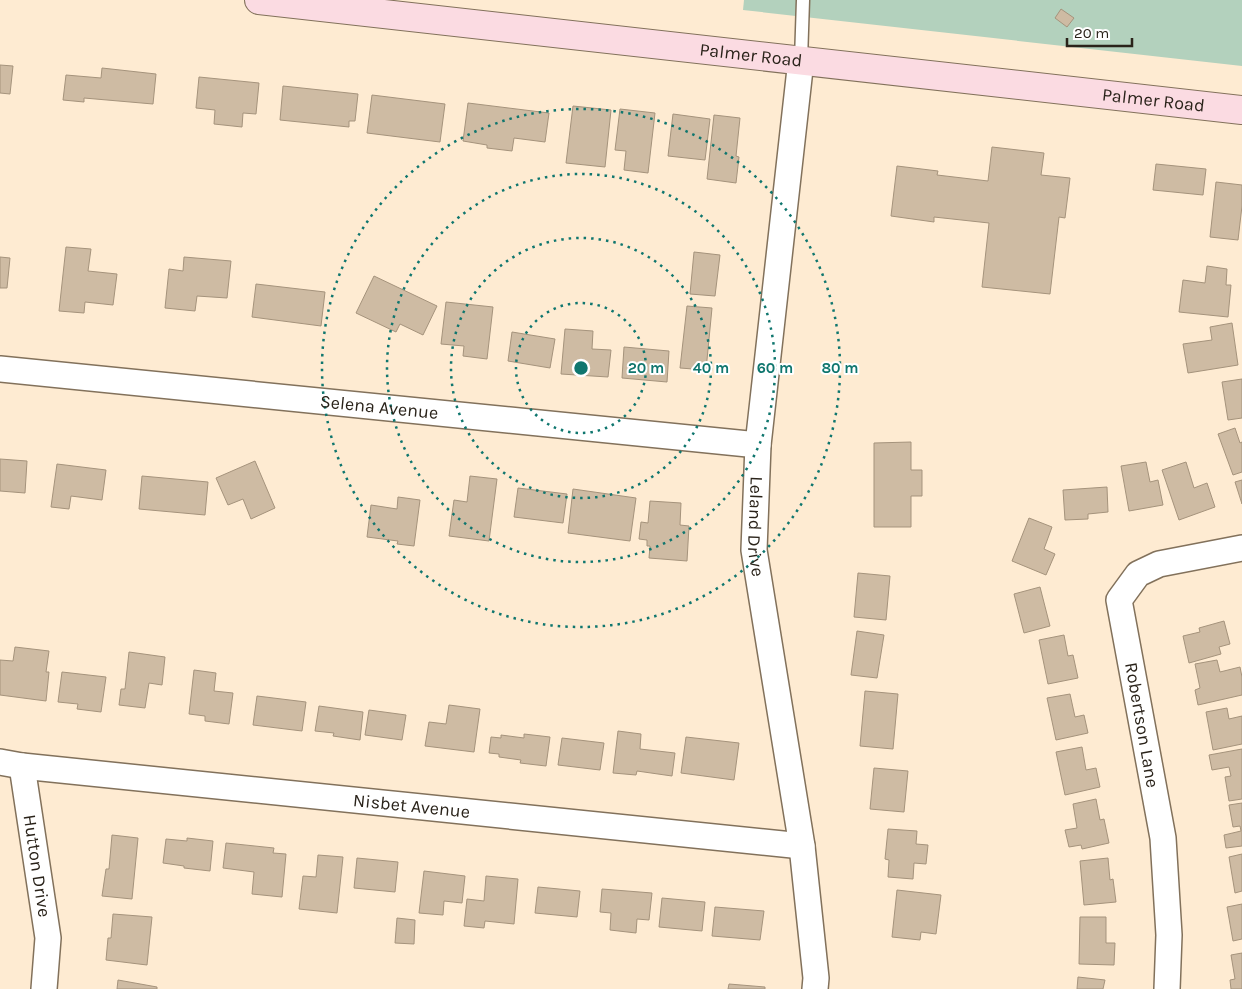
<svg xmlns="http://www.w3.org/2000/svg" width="1242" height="989" font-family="Karla,sans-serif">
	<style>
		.green { fill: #b3d1bd }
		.building { fill: #cebba3; stroke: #a5937c }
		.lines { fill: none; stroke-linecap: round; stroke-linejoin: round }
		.lane-casing { stroke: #82715b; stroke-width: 15 }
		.street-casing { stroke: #82715b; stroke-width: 28 }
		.secondary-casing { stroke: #82715b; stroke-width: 30 }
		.lane { stroke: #fff; stroke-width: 12 }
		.street { stroke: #fff; stroke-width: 25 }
		.secondary { stroke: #fbdbe2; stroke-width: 28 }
		.ring { fill: none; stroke: #0f766e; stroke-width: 2.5; stroke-dasharray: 2.5 5 }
		.labels { text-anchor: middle; stroke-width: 4; stroke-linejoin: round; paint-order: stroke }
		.street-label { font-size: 18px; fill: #2a231a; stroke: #fff }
		.centre { fill: #0f766e; stroke: #fff; stroke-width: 2.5 }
		.ring-label { font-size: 15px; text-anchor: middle; font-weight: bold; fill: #0f766e; stroke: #fff; stroke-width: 4; stroke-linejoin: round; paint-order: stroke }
	</style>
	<rect width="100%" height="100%" fill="#feebd2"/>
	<path class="green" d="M744,0H1242V66L743,10Z"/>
	<path class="building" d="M1061,9L1074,18L1067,27L1055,18Z
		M0,65L13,66L10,94L0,93Z
		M102,68L156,74L153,104L84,98V102L63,100L66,75L101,78Z
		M199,77L259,83L256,114L243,113L242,127L214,124L215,110L196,108Z
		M283,86L358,94L355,121H349V127L280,120Z
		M372,95L445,104L440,142L367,133Z
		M468,103L549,113L545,142L514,138L512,151L487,148V145L463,141Z
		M573,106L611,110L605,167L566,163Z
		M620,109L655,113L648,173L624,170L626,151L615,150Z
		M673,114L710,119L705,160L668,156Z
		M714,115L740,118L736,156L739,157L736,183L707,179Z
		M992,147L1044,153L1041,175L1070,178L1065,218L1059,217L1050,294L982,287L989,223L934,217V222L891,216L897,166L938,171L937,175L988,181Z
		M1156,164L1206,169L1203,195L1153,190Z
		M1216,182L1242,185V206L1238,240L1210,237Z
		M66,247L91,249L88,271L117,274L113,305L85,302L84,313L59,311Z
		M694,252L720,255L715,296L690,294Z
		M0,257L10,258L7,288H0Z
		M184,257L231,261L227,298L197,296L195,311L165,308L169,269L183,271Z
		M1207,266L1227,269L1226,285H1231L1228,317L1179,312L1183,280L1205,283Z
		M374,276L437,306L423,335L400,324L396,332L356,313Z
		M256,284L325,292L321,326L252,317Z
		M446,302L493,307L487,359L463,356L464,346L441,344Z
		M687,306L712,308L706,370L680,368Z
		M1232,323L1238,365L1188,373L1183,344L1212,340L1210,327Z
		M565,329L593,331L592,349L611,350L608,377L561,374Z
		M512,332L555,339L550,368L508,361Z
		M624,347L669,351L667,382L622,378Z
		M1242,379V418L1228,420L1222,382Z
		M1235,428L1240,443L1242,442V472L1233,475L1218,434Z
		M911,442V470H922V496H911V527H874V443Z
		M0,459L27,461L25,493L0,491Z
		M255,461L275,508L251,519L243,499L228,505L216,478Z
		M1146,462L1150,482L1158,480L1163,505L1129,511L1121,466Z
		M1186,462L1194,488L1207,483L1215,507L1179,520L1162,470Z
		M57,464L106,470L102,500L71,496L69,509L51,507Z
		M142,476L208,482L205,515L139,509Z
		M470,476L497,479L489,541L449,536L454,500L467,502Z
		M1242,480V504L1235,482Z
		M1107,487L1108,512L1088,514V519L1065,520L1063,490Z
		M518,488L567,494L563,523L514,517Z
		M573,489L636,498L630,541L568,533Z
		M398,497L420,500L414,546L397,544L398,541L367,537L371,505L397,509Z
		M650,501L681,503L680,525L689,526L687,561L649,558L650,546H647V540L639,539L641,522L648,523Z
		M1029,518L1052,527L1044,549L1055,554L1046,575L1012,561Z
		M858,573L890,576L886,620L854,617Z
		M1040,587L1050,626L1024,633L1014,594Z
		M1224,621L1230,644L1219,647L1221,654L1189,663L1183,636L1200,632L1199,628Z
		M857,631L884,635L877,678L851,675Z
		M1064,635L1068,656L1073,655L1078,678L1048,684L1039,640Z
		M15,647L49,651L46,672H49L46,701L0,695V660L13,661Z
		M129,652L165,657L162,685L149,683L145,708L119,705L121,689H125Z
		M1217,660L1220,672L1240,667L1242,677V695L1198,705L1195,690L1200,688L1195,664Z
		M194,670L216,673L214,691L233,693L229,724L205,721V716L189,714Z
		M62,672L106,677L101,712L77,709L78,704L58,702Z
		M865,691L898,694L893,749L860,746Z
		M1070,694L1075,717L1084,715L1088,733L1056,740L1047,698Z
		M257,696L306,702L302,731L253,725Z
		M449,705L480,709L474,752L425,746L429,722L446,724Z
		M319,706L363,712L360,740L333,736L334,733L315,731Z
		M1227,708L1229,719L1242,716V744L1213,750L1206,712Z
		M369,710L406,715L402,740L365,735Z
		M618,731L641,734L640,749L675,753L672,776L637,771L636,775L613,773Z
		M524,734L550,737L546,766L520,763L521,760L499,757V754L489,753L491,737L501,738V735L524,738Z
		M686,737L739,743L734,780L681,773Z
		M562,738L604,743L600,770L558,765Z
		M1082,747L1086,770L1096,768L1100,787L1065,795L1056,752Z
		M1242,749V799L1229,801L1225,777L1231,776L1229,767L1212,770L1209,755Z
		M874,768L908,771L904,812L870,809Z
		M1096,799L1100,820L1104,819L1109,843L1082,849L1081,845L1069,847L1065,830L1077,828L1073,804Z
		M1242,803V846L1226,848L1224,835L1241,831L1240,826L1233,827L1229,805Z
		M888,829L917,831L916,844L928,845L926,864L914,863L913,879L888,877L889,860L885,859Z
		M112,835L138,838L132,899L102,896L106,869H109Z
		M187,838L213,841L210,871L184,868V866L163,863L166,839L187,841Z
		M226,843L274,848L273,853L286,854L282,897L252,894L254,872L223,868Z
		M1242,854V891L1235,893L1229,857Z
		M318,855L343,857L337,913L299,909L303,876L316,877Z
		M357,858L398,862L395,892L354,888Z
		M1108,858L1110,880L1113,879L1116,902L1084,905L1080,861Z
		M424,871L465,876L462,903L444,901L443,915L419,913Z
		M486,876L518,879L514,924L485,921L484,928L464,926L467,899L484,901Z
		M538,887L580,891L577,917L535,913Z
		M602,889L652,893L649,920L637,919L636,933L610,930L611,913L600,912Z
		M897,890L941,895L936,934L921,932L920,940L892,937Z
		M662,898L705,902L702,931L659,927Z
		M1242,904V939L1233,941L1227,907Z
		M715,907L764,911L760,940L712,936Z
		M113,914L152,917L147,965L106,960L108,938H111Z
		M1080,917H1106V943H1115L1114,965L1079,964Z
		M397,918L415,920L414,944L395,943Z
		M1242,953V989H1231L1230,980L1235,979L1231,955Z
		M1078,977L1105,980L1103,989H1077Z
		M118,980L157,987V989H117Z
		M729,984L765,987V989H728Z"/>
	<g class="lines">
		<defs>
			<path id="lane" d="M801,60L803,0"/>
			<g id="street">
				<path id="s1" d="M801,60L758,445L754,550L802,846L816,978L815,989"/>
				<path id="s2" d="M0,369L758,445"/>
				<path id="s3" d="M0,762L22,766L802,846"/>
				<path id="s4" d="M22,766L48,938L44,989"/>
				<path d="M1167,989L1169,935L1163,838L1119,600L1138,574L1159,564L1242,548"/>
			</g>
			<g id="secondary">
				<path id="s5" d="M259,0L1242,110"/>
			</g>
		</defs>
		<use href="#lane" class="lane-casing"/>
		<use href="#street" class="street-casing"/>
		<use href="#secondary" class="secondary-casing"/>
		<use href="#lane" class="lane"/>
		<use href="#street" class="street"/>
		<use href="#secondary" class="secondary"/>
	</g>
	<g class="ring">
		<circle cx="581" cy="368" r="65"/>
		<circle cx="581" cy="368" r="130"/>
		<circle cx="581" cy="368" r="194"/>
		<circle cx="581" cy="368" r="259"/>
	</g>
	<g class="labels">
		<g class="street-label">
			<text dy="6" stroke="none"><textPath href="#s5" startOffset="495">Palmer Road</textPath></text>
			<text dy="6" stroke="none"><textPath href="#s5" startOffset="900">Palmer Road</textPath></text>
			<text dy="6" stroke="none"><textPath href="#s2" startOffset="381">Selena Avenue</textPath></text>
			<text dy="6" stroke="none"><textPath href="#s1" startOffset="469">Leland Drive</textPath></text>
			<text transform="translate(1142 725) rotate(80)" y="6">Robertson Lane</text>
			<text dy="6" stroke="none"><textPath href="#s3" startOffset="414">Nisbet Avenue</textPath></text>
			<text dy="6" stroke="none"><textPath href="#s4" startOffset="101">Hutton Drive</textPath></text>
		</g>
	</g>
	<circle cx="581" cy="368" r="8" class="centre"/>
	<g class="ring-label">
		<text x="646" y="373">20 m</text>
		<text x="711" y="373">40 m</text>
		<text x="775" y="373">60 m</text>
		<text x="840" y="373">80 m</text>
	</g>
	<path d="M1067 38v8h65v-8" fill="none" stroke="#2a231a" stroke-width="2.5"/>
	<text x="1074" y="38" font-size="15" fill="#2a231a" stroke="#ffffff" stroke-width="4" paint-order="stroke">20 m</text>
</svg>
